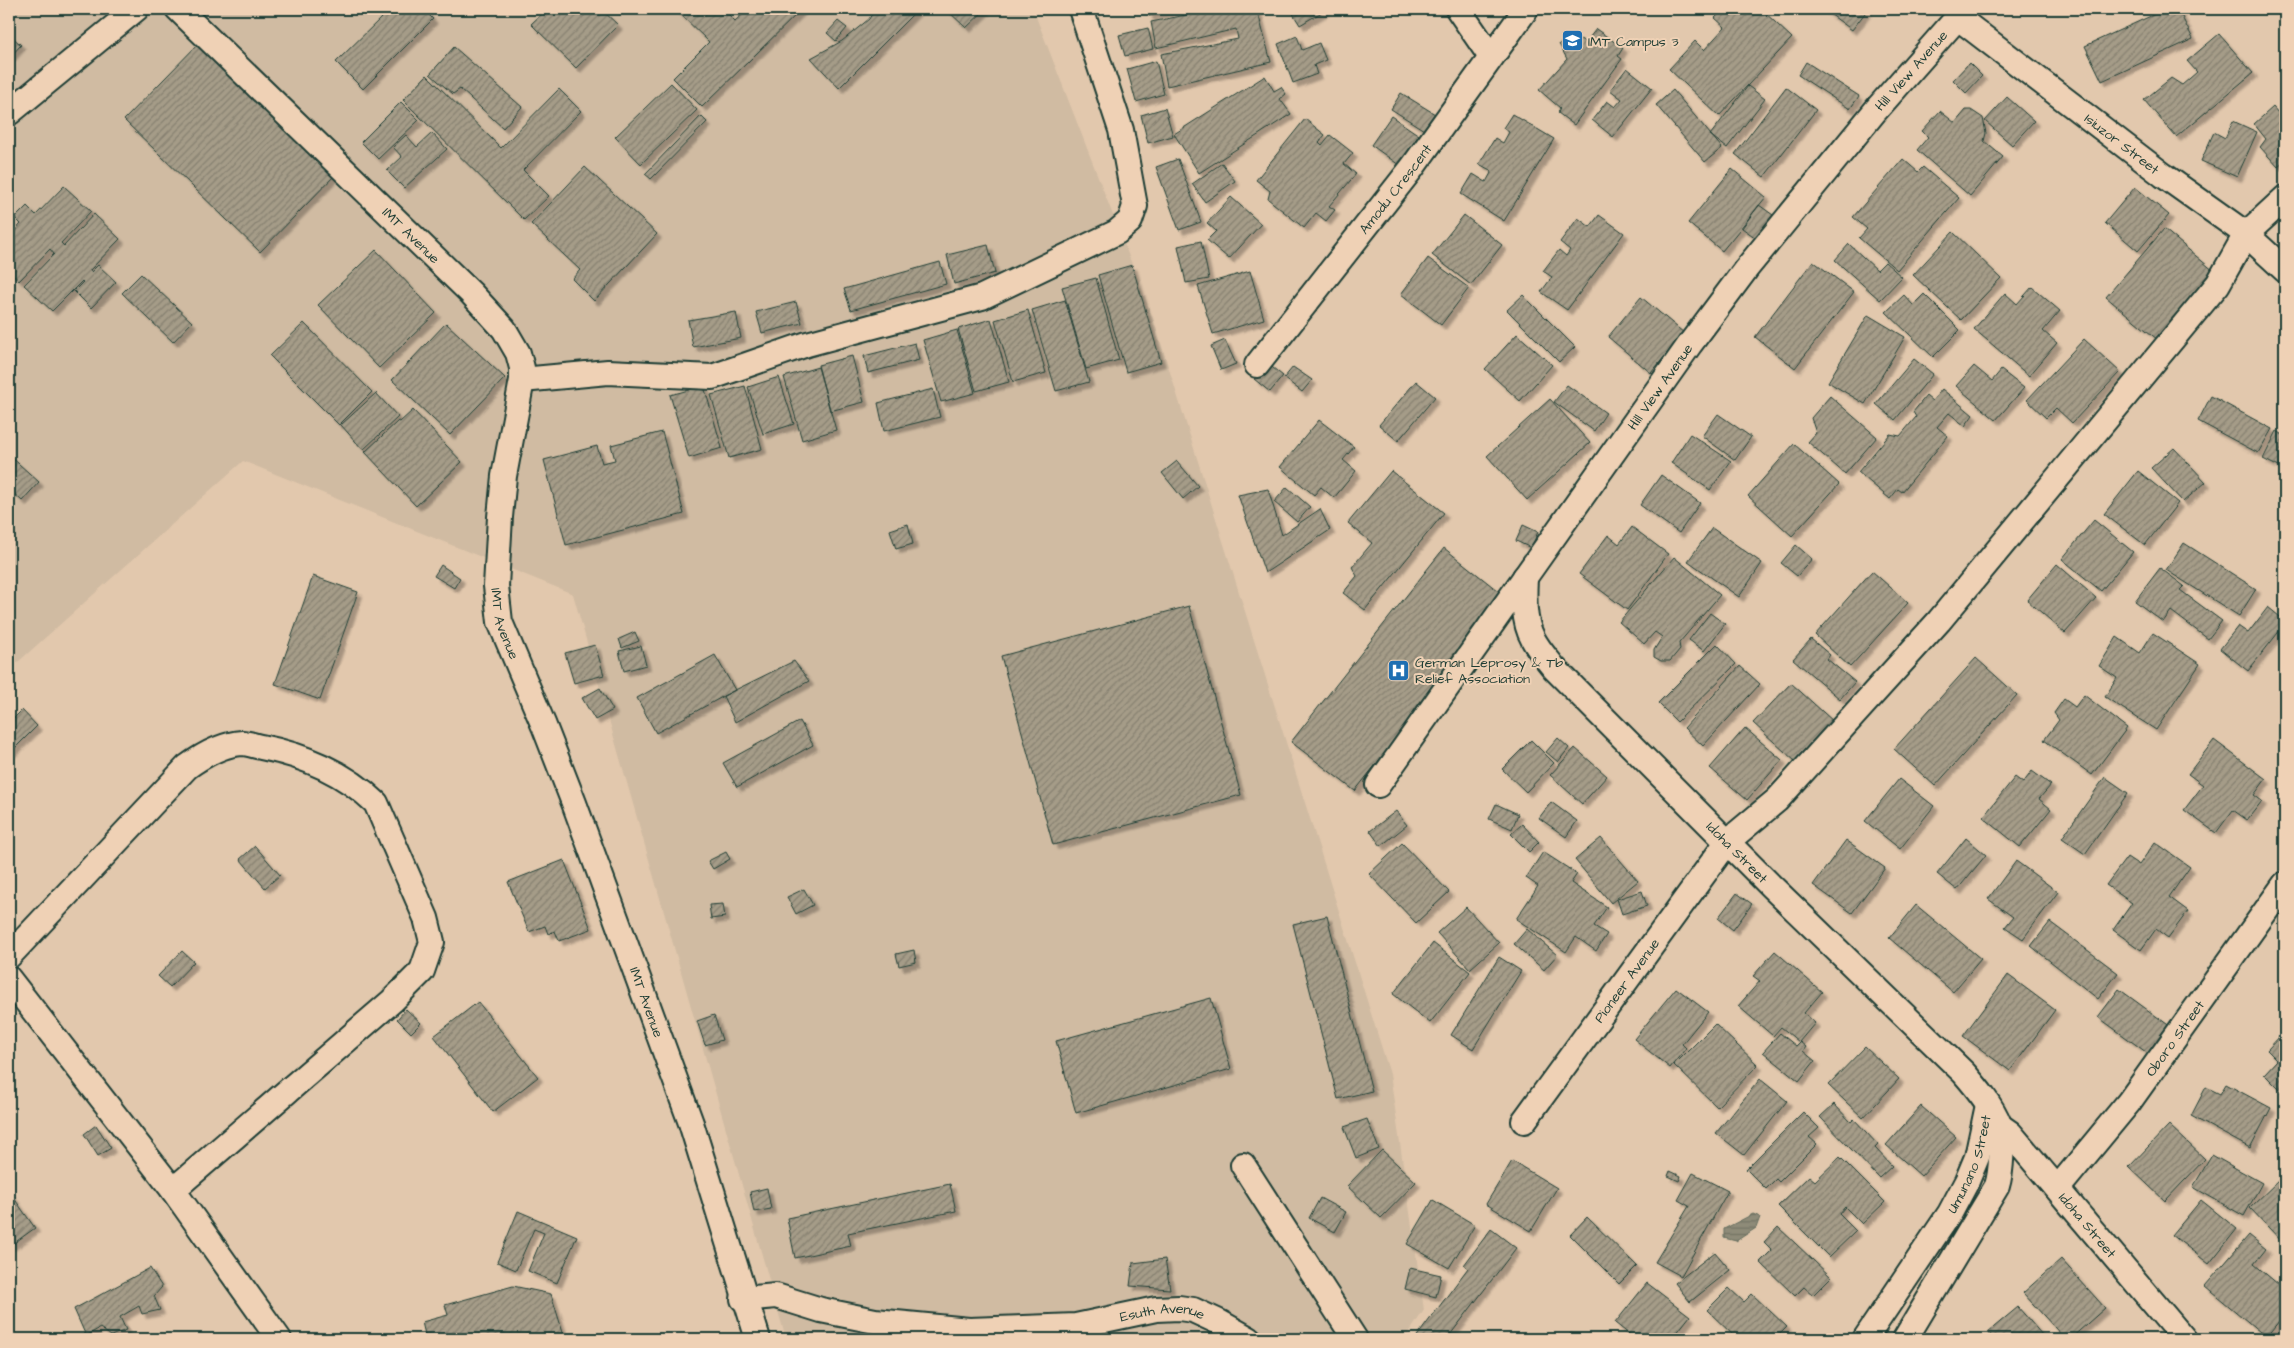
<svg xmlns="http://www.w3.org/2000/svg" width="2294" height="1348" font-family="'Architects Daughter',sans-serif">
	<style>
		.built { fill: #d0bba2 }
		.water { fill: url(#water-rules); stroke: #626c5d }
		.building { fill: url(#building-hatch); stroke: #1f3d34; filter: url(#shadow) }
		.lines { fill: none; stroke-linecap: round; stroke-linejoin: round }
		.minor-casing { stroke: #1f3d34; stroke-width: 28 }
		.minor { stroke: #efd1b5; stroke-width: 24 }
		.labels { text-anchor: middle; stroke-width: 4; stroke-linejoin: round; paint-order: stroke }
		.poi-label { font-size: 14px; fill: #1f3d34; stroke: #efd1b5; text-anchor: start }
		.street-label { font-size: 14px; fill: #1f3d34; stroke: #efd1b5 }
	</style>
	<defs>
		<pattern id="water-rules" width="6" height="5" patternUnits="userSpaceOnUse" patternTransform="scale(1.25)"><rect width="6" height="5" fill="#8e8b78"/><path d="M0 2.5h6" fill="none" stroke="#737363"/></pattern>
		<pattern id="building-hatch" width="6" height="6" patternUnits="userSpaceOnUse" patternTransform="scale(1.25)"><rect width="6" height="6" fill="#a59c88"/><path d="M-1 1l2-2M0 6l6-6M5 7l2-2" fill="none" stroke="#868070"/></pattern>
		<filter id="shadow"><feDropShadow dx="4.5" dy="4.5" stdDeviation="1" flood-color="#0004"/></filter>
	</defs>
	<rect width="100%" height="100%" fill="#e2c8ad"/>
	<filter id="ink" filterUnits="userSpaceOnUse"><feTurbulence type="fractalNoise" baseFrequency=".02" numOctaves="2"/><feDisplacementMap in="SourceGraphic" scale="10" xChannelSelector="R" yChannelSelector="G"/><feConvolveMatrix kernelMatrix="1 2 1 2 8 2 1 2 1" color-interpolation-filters="sRGB"/></filter>
	<g filter="url(#ink)">
		<path class="built" d="M9,9H1033L1154,321L1390,1074L1424,1310L1405,1339H786L573,594L243,461L9,670Z"/>
		<path class="water" d="M1753,1214L1760,1217L1756,1228L1736,1241L1724,1238V1229Z"/>
		<path class="building" d="M374,9H423L433,19L363,89L336,62L382,17Z
			M547,9H601L618,25L576,68L531,24Z
			M675,9H723L735,21L748,9H802L702,107L673,78L709,42Z
			M875,9H914L916,11L839,88L811,58L842,41L869,19Z
			M946,9H986L966,28Z
			M1147,9H1180L1149,16Z
			M1216,9H1257L1271,62L1167,86L1161,54L1238,39L1236,29L1156,48L1151,22Z
			M1290,9H1327L1300,25Z
			M1724,9H1761L1792,38L1719,116L1669,69L1695,41L1704,50L1725,27L1715,18Z
			M1823,9H1868L1852,30Z
			M2166,9H2178L2193,39L2102,81L2085,46Z
			M838,21L847,28L836,41L827,33Z
			M1148,28L1153,49L1125,56L1119,35Z
			M1596,29L1623,48L1618,56L1622,59L1574,125L1558,113L1560,108L1539,90L1567,59L1559,44L1566,40L1574,44L1580,39L1586,42Z
			M9,34L21,45L9,58Z
			M2219,34L2253,73L2176,137L2144,100L2171,78L2182,85L2197,72L2187,61Z
			M1297,36L1302,50L1319,43L1326,60L1314,65L1317,74L1293,83L1278,44Z
			M203,39L339,171L260,252L124,120Z
			M454,47L522,107L503,128L460,89L453,94L430,74Z
			M1156,61L1164,94L1136,102L1127,69Z
			M1806,62L1859,96L1850,109L1798,75Z
			M1969,63L1982,76L1966,93L1953,80Z
			M1627,68L1652,88L1613,137L1592,120L1607,101L1615,107L1622,99L1610,90Z
			M427,75L501,148L559,89L581,111L523,170L549,196L524,220L403,100Z
			M1265,76L1274,91L1281,87L1286,94L1280,99L1291,114L1199,173L1174,134Z
			M671,83L697,110L641,164L615,137Z
			M1748,86L1765,99L1727,148L1710,135Z
			M1786,87L1816,110L1764,177L1735,154Z
			M1673,90L1722,148L1705,162L1656,105Z
			M1401,93L1435,114L1424,130L1391,109Z
			M2007,97L2034,121L2012,145L1985,121Z
			M401,102L419,120L378,159L361,142Z
			M2273,107L2285,121V160L2278,167L2260,147L2266,139L2254,124Z
			M1165,108L1173,136L1148,143L1141,115Z
			M1966,110H1971L1983,118L1986,133L1984,141L2003,157L1970,196L1917,150L1928,137L1922,131L1940,111L1955,123Z
			M1512,114L1554,139L1504,221L1461,194L1473,174L1486,182L1492,171L1479,164L1495,138L1503,143L1509,132L1503,128Z
			M701,116L707,122L651,179L645,174Z
			M1391,116L1419,135L1399,165L1371,145Z
			M1305,119L1325,135L1319,142L1322,145L1330,135L1353,153L1344,164L1356,174L1329,206L1335,210L1326,221L1316,213L1304,228L1268,199L1270,191L1256,180Z
			M2233,121L2257,132L2237,177L2201,161L2214,132L2225,138Z
			M432,133L447,149L404,188L387,171L402,157L393,147L406,135L417,147Z
			M1178,159L1201,222L1179,230L1156,167Z
			M1903,159L1918,172L1923,167L1959,198L1897,270L1859,238L1867,229L1853,217Z
			M1222,163L1235,181L1205,202L1192,184Z
			M585,167L657,234L594,301L572,279L580,270L531,224Z
			M1732,169L1766,197L1722,251L1688,223Z
			M64,186L91,211L61,243L64,246L94,214L120,239L90,270L91,272L98,265L116,282L91,308L74,291L83,282L82,281L52,311L24,285L54,254L50,249L19,281L9,270V237L21,224L15,218L27,206L36,215Z
			M2135,187L2169,215L2138,251L2105,223Z
			M1231,197L1261,224L1229,259L1207,240L1216,231L1207,223Z
			M1759,205L1773,215L1756,238L1742,228Z
			M1464,215L1502,245L1471,285L1432,255Z
			M1599,215L1624,233L1567,310L1541,292L1552,277L1543,271L1559,250L1566,256L1570,250L1560,242L1578,218L1590,227Z
			M2164,229L2215,272L2158,340L2106,297Z
			M1953,232L2001,278L1961,320L1913,275Z
			M1201,241L1209,279L1186,283L1178,246Z
			M1849,244L1877,270L1885,262L1902,277L1880,300L1835,260Z
			M988,245L995,273L954,284L947,255Z
			M376,250L436,313L379,368L318,305Z
			M1428,258L1469,288L1441,325L1401,294Z
			M1813,261L1854,292L1795,368L1755,337Z
			M940,262L946,284L851,310L844,289Z
			M1132,265L1161,362L1126,372L1098,275Z
			M1250,271L1264,319L1213,334L1198,286Z
			M141,274L192,322L173,342L122,293Z
			M1096,278L1119,360L1086,369L1062,287Z
			M2032,287L2060,311L2043,331L2057,343L2029,376L1974,329L2005,293L2017,304Z
			M1924,294L1960,330L1933,357L1886,312L1904,295L1913,305Z
			M1523,295L1575,347L1559,362L1507,310Z
			M1641,297L1684,333L1651,373L1608,337Z
			M1065,300L1089,382L1056,391L1032,310Z
			M796,302L802,323L762,333L756,312Z
			M1028,310L1046,373L1013,382L995,320Z
			M736,312L741,338L693,347L688,320Z
			M1868,315L1905,337L1865,404L1828,382Z
			M991,319L1009,382L976,391L958,329Z
			M304,323L372,392L339,425L270,356Z
			M446,323L505,378L450,435L392,380Z
			M957,330L975,393L941,402L923,340Z
			M1517,334L1552,365L1520,401L1485,369Z
			M2084,339L2120,372L2072,423L2056,408L2046,418L2027,400Z
			M1225,340L1236,364L1221,370L1211,346Z
			M915,343L919,360L868,373L864,356Z
			M852,356L864,402L830,411L818,365Z
			M1914,359L1933,374L1895,420L1876,404Z
			M1267,363L1283,376L1270,392L1254,379Z
			M1974,366L1992,381L2001,370L2024,388L1996,420L1956,386Z
			M818,367L836,430L802,440L784,377Z
			M1293,367L1312,380L1302,392L1284,378Z
			M779,377L794,424L763,434L748,387Z
			M1416,381L1435,397L1398,441L1379,425Z
			M1567,385L1606,413L1594,431L1554,402Z
			M704,386L722,448L689,458L670,395Z
			M745,386L762,449L729,458L711,395Z
			M933,389L940,417L884,431L878,403Z
			M1942,389L1973,415L1965,426L1949,413L1937,427L1948,436L1902,492L1898,489L1890,499L1858,472L1890,434L1900,436L1916,417L1913,412L1926,396L1932,401Z
			M376,393L398,417L363,450L341,425Z
			M1830,396L1877,437L1845,474L1808,442L1816,433L1811,418Z
			M2211,396L2272,429L2258,453L2198,421Z
			M1550,399L1590,443L1527,500L1487,456Z
			M413,410L462,462L416,506L365,452L398,421L400,422Z
			M1718,414L1751,437L1735,460L1702,436Z
			M1319,420L1354,447L1343,460L1356,471L1334,498L1321,487L1314,495L1280,467Z
			M2277,431L2285,436V470L2263,459Z
			M662,432L684,514L566,545L544,460L597,446L602,463L615,460L611,445Z
			M1690,434L1731,461L1710,490L1671,463Z
			M1794,444L1839,484L1792,536L1748,496Z
			M2174,448L2206,482L2183,502L2151,468Z
			M9,455L39,482L22,501L9,489Z
			M1177,461L1198,486L1183,499L1162,473Z
			M1391,471L1444,513L1365,610L1343,593L1357,576L1352,567L1372,543L1348,523Z
			M2138,471L2178,503L2145,545L2104,514Z
			M1661,475L1700,503L1679,533L1640,505Z
			M1287,487L1310,507L1297,522L1274,502Z
			M1268,489L1282,535L1320,509L1330,530L1265,573L1238,495Z
			M2094,520L2133,552L2101,591L2062,559Z
			M908,524L913,544L896,549L890,530Z
			M1523,525L1538,532L1531,548L1516,541Z
			M1632,527L1668,554L1627,610L1579,574L1608,535L1619,544Z
			M1712,528L1762,563L1739,597L1688,561Z
			M2184,543L2256,589L2239,616L2166,570Z
			M1796,545L1812,559L1797,576L1781,563Z
			M1444,548L1507,598L1355,791L1291,742Z
			M1674,557L1720,595L1679,643L1680,649L1670,661H1661L1654,657V650L1662,637L1655,632L1644,644L1619,622Z
			M2057,564L2096,598L2065,633L2027,600Z
			M441,565L460,578L454,588L434,576Z
			M2160,568L2184,586L2180,590L2222,621L2208,639L2171,611L2163,622L2135,601Z
			M1872,571L1908,603L1850,667L1815,635Z
			M313,576L358,592L320,700L275,684Z
			M1189,606L1241,795L1053,845L1001,656Z
			M2268,607L2285,621V624L2248,671L2220,649L2238,626L2248,633Z
			M1710,613L1725,624L1704,651L1689,640Z
			M635,632L639,641L622,648L619,639Z
			M2153,633L2200,664L2156,730L2105,697L2117,678L2099,666L2117,637L2140,653Z
			M1811,639L1830,655L1827,659L1855,682L1840,699L1793,659Z
			M1717,644L1736,664L1677,722L1658,703Z
			M595,645L604,675L574,683L565,653Z
			M641,646L646,665L624,671L619,651Z
			M715,655L735,690L656,733L637,698Z
			M1976,658L2017,695L1935,786L1894,749Z
			M794,661L809,681L735,722L723,696Z
			M1740,666L1760,684L1703,746L1684,728Z
			M1791,683L1834,722L1796,762L1753,723Z
			M600,688L613,710L595,720L582,698Z
			M2084,695L2127,728L2092,775L2044,740L2059,720L2054,713L2064,699L2075,707Z
			M22,710L37,726L9,754V723Z
			M800,721L813,745L737,787L723,763Z
			M1745,728L1782,760L1747,800L1710,768Z
			M1558,738L1569,748L1558,762L1546,752Z
			M1531,740L1554,763L1526,792L1502,769Z
			M2214,740L2266,779L2254,795L2262,801L2247,820L2233,810L2216,833L2184,810L2203,785L2188,774Z
			M1575,748L1607,776L1582,804L1550,775Z
			M2032,771L2051,785L2039,799L2051,809L2020,847L1983,817L2015,777L2023,783Z
			M2105,777L2128,793L2085,854L2062,838Z
			M1899,779L1934,806L1900,849L1865,821Z
			M1551,802L1577,821L1566,837L1539,818Z
			M1496,804L1518,814L1512,829L1489,819Z
			M1396,811L1407,825L1381,846L1370,831Z
			M1522,824L1539,842L1529,852L1511,834Z
			M1601,838L1638,881L1611,903L1575,860Z
			M1966,838L1986,855L1957,890L1937,874Z
			M1846,840L1885,868L1852,913L1813,885Z
			M2155,842L2190,867L2169,897L2188,911L2168,938L2156,929L2141,950L2113,930L2132,903L2106,885L2127,857L2139,865Z
			M1402,843L1449,892L1416,923L1369,874Z
			M255,846L280,875L265,888L240,859Z
			M726,852L730,859L713,869L708,861Z
			M1543,852L1577,874L1571,883L1607,907L1594,926L1607,934L1596,951L1576,937L1566,952L1516,919L1538,886L1526,878Z
			M564,860L591,929L559,941L555,931L548,934L545,926L529,932L508,882Z
			M2016,861L2058,892L2023,939L2005,927L2013,917L1988,899Z
			M804,889L813,905L796,914L787,897Z
			M1642,891L1647,906L1622,914L1617,899Z
			M1737,893L1752,904L1733,930L1718,918Z
			M723,904L725,917L711,919L709,905Z
			M1916,905L1981,959L1953,992L1889,938Z
			M1466,907L1499,943L1470,969L1437,933Z
			M1327,916L1372,1091L1338,1099L1293,924Z
			M2050,922L2118,973L2098,999L2031,946Z
			M1527,929L1557,955L1544,970L1514,944Z
			M1433,943L1470,972L1430,1023L1393,994Z
			M914,950L916,962L899,966L896,954Z
			M182,951L194,962L170,987L158,976Z
			M1775,951L1822,992L1804,1013L1815,1023L1799,1042L1781,1027L1773,1036L1738,1006L1760,981L1753,976Z
			M1499,957L1521,971L1473,1049L1451,1035Z
			M2008,975L2055,1010L2010,1071L1963,1036Z
			M1676,988L1708,1012L1682,1044L1686,1048L1670,1068L1634,1039Z
			M2119,989L2171,1027L2150,1055L2098,1017Z
			M1211,998L1231,1069L1076,1113L1056,1041Z
			M478,1002L538,1077L493,1112L434,1036Z
			M406,1009L421,1023L411,1033L397,1019Z
			M714,1015L722,1040L705,1045L697,1021Z
			M1715,1024L1758,1065L1717,1107L1674,1065Z
			M1780,1033L1796,1046L1800,1042L1806,1047L1803,1051L1815,1061L1799,1081L1763,1052Z
			M2282,1034L2285,1037V1095L2264,1074L2277,1060L2267,1050Z
			M1865,1047L1899,1079L1863,1118L1828,1085Z
			M1760,1079L1787,1101L1744,1155L1716,1133Z
			M2226,1084L2271,1108L2250,1148L2191,1116L2206,1087L2220,1094Z
			M1834,1104L1851,1122L1854,1119L1878,1145L1875,1148L1892,1166L1879,1178L1820,1117Z
			M1921,1106L1956,1137L1921,1176L1886,1145Z
			M1803,1112L1819,1128L1809,1137L1817,1144L1779,1182L1776,1179L1766,1189L1746,1169Z
			M1367,1119L1379,1149L1356,1158L1344,1127Z
			M96,1125L111,1148L98,1156L84,1134Z
			M2169,1125L2205,1159L2165,1201L2129,1167Z
			M1382,1150L1416,1182L1381,1218L1347,1186Z
			M2212,1155L2262,1183L2244,1216L2193,1187Z
			M1840,1157L1885,1202L1862,1224L1845,1207L1839,1214L1856,1231L1829,1257L1778,1206L1809,1176L1815,1181Z
			M1512,1161L1557,1188L1531,1231L1486,1204Z
			M1670,1171L1681,1176L1679,1181L1668,1176Z
			M1693,1173L1728,1191L1681,1276L1655,1262L1689,1206L1678,1200Z
			M2281,1178L2285,1182V1245L2250,1208Z
			M950,1184L956,1211L848,1233L851,1246L795,1258L787,1218Z
			M767,1188L771,1209L754,1212L750,1192Z
			M9,1191L35,1228L10,1246L9,1244Z
			M1320,1198L1346,1212L1335,1232L1309,1218Z
			M1433,1200L1475,1225L1449,1268L1407,1244Z
			M2201,1200L2237,1229L2209,1264L2172,1235Z
			M518,1211L577,1236L557,1283L528,1271L544,1233L534,1229L516,1270L497,1262Z
			M1587,1217L1637,1266L1619,1284L1570,1235Z
			M1778,1227L1831,1277L1813,1295L1804,1287L1795,1296L1760,1262L1772,1250L1764,1242Z
			M1491,1229L1516,1248L1447,1339H1415L1468,1268L1464,1265Z
			M2249,1235L2266,1249L2254,1264L2285,1290V1314L2266,1337L2205,1286Z
			M1715,1252L1730,1270L1690,1302L1675,1283Z
			M1165,1259L1170,1289L1130,1286L1133,1263Z
			M2061,1259L2105,1308L2070,1339H2065L2023,1293Z
			M150,1268L162,1287L154,1296L160,1310L142,1314L139,1306L120,1317L126,1330L111,1336L100,1328L86,1336L74,1309Z
			M1410,1268L1441,1275L1436,1297L1405,1289Z
			M1647,1283L1690,1316L1672,1339H1635L1615,1323Z
			M513,1286L551,1294L565,1339H426L422,1322L448,1315L445,1305Z
			M1729,1288L1744,1302L1752,1294L1787,1327L1777,1337L1780,1339H1737L1707,1310Z
			M2018,1307L2043,1336L2039,1339H1994L1988,1332Z
			M1571,1333L1580,1339H1566Z"/>
		<g class="lines">
			<defs>
				<g id="minor">
					<path id="s1" d="M178,9L471,293L504,329L518,353L522,368V380L504,476L500,517L496,586L500,622L544,726L574,803L691,1123L758,1339"/>
					<path d="M1458,9L1491,57"/>
					<path id="s2" d="M1957,17L2163,175L2246,234L2285,270"/>
					<path d="M9,113L136,9"/>
					<path id="s3" d="M1257,365L1412,168L1526,9"/>
					<path d="M522,380L608,372L712,377L807,344L982,297L1117,232L1130,221L1135,206L1121,130L1081,9"/>
					<path id="s4" d="M1525,577C1524,597 1523,621 1533,639C1538,649 1547,659 1554,668L1772,887L1964,1073C1977,1088 1992,1106 1999,1124C2004,1138 2001,1173 1997,1186L1905,1339"/>
					<path id="s5" d="M1378,785L1690,344L1746,269L1876,110L1965,9"/>
					<path d="M9,956L187,767C202,756 223,744 242,743C248,743 255,746 261,747C303,755 345,773 376,803L426,918L432,942L422,971L392,1001L173,1190"/>
					<path d="M9,979L173,1190L279,1339"/>
					<path id="s6" d="M1524,1121L1728,841L1777,800L1939,621L2218,284L2246,234L2285,198"/>
					<path id="s7" d="M1993,1124L2000,1126L2010,1133L2184,1339"/>
					<path d="M1243,1165L1355,1339"/>
					<path id="s8" d="M2058,1188L2129,1102L2285,884"/>
					<path id="s9" d="M743,1299L776,1296L821,1310L875,1321L969,1330L1076,1326L1156,1309L1179,1308L1193,1310L1219,1322L1249,1339"/>
					<path id="s10" d="M1865,1339L1950,1213L1967,1181L1977,1157L1988,1105"/>
				</g>
			</defs>
			<use href="#minor" class="minor-casing"/>
			<use href="#minor" class="minor"/>
		</g>
	</g>
	<defs>
		<symbol id="school-square" viewBox="-11 -11 22 22"><rect x="-9" y="-9" width="18" height="18" rx="4" fill="#1f6fb2" stroke="#efd1b5"/><path d="M0-5L7-2L0 1L-7-2ZM-4 1L0 2.5L4 1V4Q0 6-4 4Z" fill="#fff"/></symbol>
		<symbol id="hospital-square" viewBox="-11 -11 22 22"><rect x="-9" y="-9" width="18" height="18" rx="4" fill="#1f6fb2" stroke="#efd1b5"/><path d="M-5-5h3v3.5h4V-5h3V5h-3V1.5h-4V5h-3Z" fill="#fff"/></symbol>
	</defs>
	<g fill-rule="evenodd">
		<use href="#school-square" x="1560" y="28" width="25" height="25"/>
		<use href="#hospital-square" x="1386" y="658" width="25" height="25"/>
	</g>
	<g class="labels">
		<g class="poi-label">
			<text x="1588" y="46">IMT Campus 3</text>
			<text x="1415" y="667">German Leprosy &amp; Tb<tspan x="1415" dy="16">Relief Association</tspan></text>
		</g>
		<g class="street-label">
			<text dy="5" stroke="none"><textPath href="#s5" startOffset="892">Hill View Avenue</textPath></text>
			<text dy="5" stroke="none"><textPath href="#s2" startOffset="208">Isiuzor Street</textPath></text>
			<text dy="5" stroke="none"><textPath href="#s3" startOffset="224">Amodu Crescent</textPath></text>
			<text dy="5" stroke="none"><textPath href="#s1" startOffset="325">IMT Avenue</textPath></text>
			<text dy="5" stroke="none"><textPath href="#s5" startOffset="488">Hill View Avenue</textPath></text>
			<text dy="5" stroke="none"><textPath href="#s1" startOffset="759">IMT Avenue</textPath></text>
			<text dy="5" stroke="none"><textPath href="#s4" startOffset="359">Idoha Street</textPath></text>
			<text dy="5" stroke="none"><textPath href="#s6" startOffset="174">Pioneer Avenue</textPath></text>
			<text dy="5" stroke="none"><textPath href="#s1" startOffset="1164">IMT Avenue</textPath></text>
			<text dy="5" stroke="none"><textPath href="#s8" startOffset="190">Oboro Street</textPath></text>
			<text dy="5" stroke="none"><textPath href="#s10" startOffset="205">Umunano Street</textPath></text>
			<text dy="5" stroke="none"><textPath href="#s7" startOffset="140">Idoha Street</textPath></text>
			<text dy="5" stroke="none"><textPath href="#s9" startOffset="425">Esuth Avenue</textPath></text>
		</g>
	</g>
	<rect width="2294" height="1348" fill="none" stroke="#efd1b5" stroke-width="30"/>
	<rect x="15" y="15" width="2264" height="1318" fill="none" stroke="#1f3d34" stroke-width="2" filter="url(#ink)"/>
</svg>
